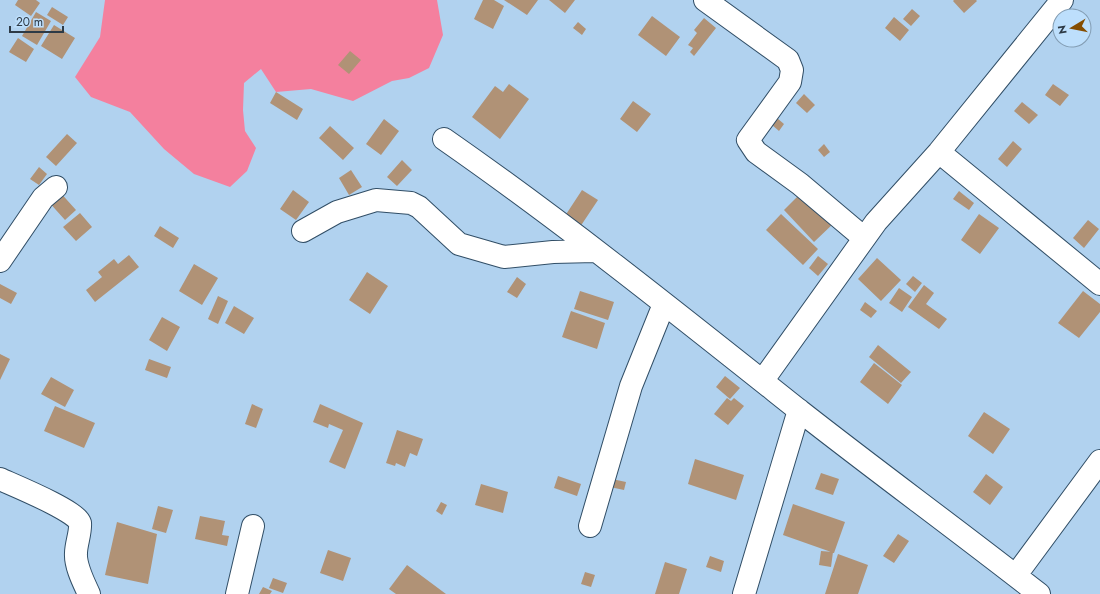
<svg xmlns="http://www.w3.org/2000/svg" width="1100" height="594" font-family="Jost,sans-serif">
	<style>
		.green { fill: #f4809e }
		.building { fill: #b09276 }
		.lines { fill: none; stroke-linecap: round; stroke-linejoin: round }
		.minor-casing { stroke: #314e66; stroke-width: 24 }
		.minor { stroke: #fff; stroke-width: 22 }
	</style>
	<rect width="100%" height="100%" fill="#b1d2ef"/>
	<path class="green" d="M105,0H437L443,35L429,68L409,78L392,81L353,101L311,89L276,92L261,69L244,83L243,110L245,131L256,148L247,171L230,187L194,174L164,149L130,112L91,97L75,77L100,37Z"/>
	<path class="building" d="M18,0H36L40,3L31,16L15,5Z
		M483,0H494L504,6L493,29L474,19Z
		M504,0H538L527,15Z
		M549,0H575L565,13Z
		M954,0H976L977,1L964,13L953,1Z
		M52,7L68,17L63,25L47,15Z
		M912,9L920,16L911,26L903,19Z
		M36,12L51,21L37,45L22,36Z
		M652,16L680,37L666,56L638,35Z
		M894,17L909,30L900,41L885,28Z
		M704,18L716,28L694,56L690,52L693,48L688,45L697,33L694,30Z
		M578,22L586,29L582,35L573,28Z
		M54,25L75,38L62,59L41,46Z
		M18,38L34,49L26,62L9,52Z
		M350,51L361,60L349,74L338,65Z
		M509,84L529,99L500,139L472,117L495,86L503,92Z
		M1053,84L1069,95L1060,106L1045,95Z
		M276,92L303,109L297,120L270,103Z
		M804,94L815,105L807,113L796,103Z
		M633,101L651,114L637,132L620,119Z
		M1022,102L1038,115L1029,124L1014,111Z
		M777,118L784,124L779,131L772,125Z
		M384,119L399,131L381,155L366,144Z
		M330,126L354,148L343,160L319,138Z
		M67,134L77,143L56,166L46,157Z
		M1013,141L1022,149L1007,167L998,159Z
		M824,144L830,152L824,157L818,150Z
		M402,160L412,170L397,186L387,177Z
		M39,167L47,174L39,185L30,179Z
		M351,170L362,187L349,195L339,178Z
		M58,190L76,210L65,220L47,200Z
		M293,190L309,202L296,220L280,209Z
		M582,190L598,200L578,230L563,219Z
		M804,190L835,222L814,242L784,210Z
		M959,191L974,203L969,210L953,199Z
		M80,213L92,227L76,241L63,227Z
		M781,214L818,249L803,265L766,230Z
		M979,214L999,228L980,254L961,240Z
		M1088,220L1099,229L1084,248L1073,238Z
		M160,226L179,238L173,248L154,236Z
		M129,255L139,267L95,302L86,290L102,277L98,272L114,259L118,264Z
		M818,256L828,264L818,276L809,268Z
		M877,258L901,280L881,301L858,279Z
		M194,264L218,278L202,305L179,291Z
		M367,272L388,286L370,314L349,300Z
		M913,276L922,283L915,292L906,284Z
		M517,277L526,284L517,298L507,292Z
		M0,284L17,293L11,304L0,298Z
		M924,285L934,293L926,304L947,319L939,329L908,307Z
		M899,288L912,297L902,312L889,303Z
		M580,291L614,302L608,320L574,309Z
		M1083,291L1100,304V312L1079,338L1058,323Z
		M218,296L228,301L218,324L208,319Z
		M865,302L877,311L871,318L860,310Z
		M234,306L254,318L244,334L225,323Z
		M571,311L605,323L597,349L562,337Z
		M162,317L180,327L167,351L149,340Z
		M878,345L911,372L901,383L869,357Z
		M0,354L10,359L0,380Z
		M149,359L171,367L167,378L145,370Z
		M874,363L902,385L888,404L860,382Z
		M725,376L740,388L730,399L716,387Z
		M51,377L74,390L65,407L41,394Z
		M727,398L731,401L734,398L744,406L728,425L714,414Z
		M252,404L263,409L256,428L245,424Z
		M320,404L363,423L345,469L329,462L343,430L329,424L328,428L313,422Z
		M55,406L95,423L84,448L44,431Z
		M984,412L1010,429L993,454L968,436Z
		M397,430L423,439L417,456L410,453L405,467L396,463L395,466L386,463Z
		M695,459L744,475L736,500L688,484Z
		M821,473L839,479L833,495L815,489Z
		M986,474L1003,487L990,505L973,492Z
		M558,476L581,484L577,496L554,488Z
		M612,479L626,482L624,490L610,487Z
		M481,484L508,492L503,513L475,505Z
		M441,502L447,505L442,515L436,511Z
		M793,504L845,522L834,553L783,535Z
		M158,506L173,510L166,533L152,529Z
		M200,516L225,521L222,535L229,536L227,546L195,539Z
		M117,522L157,534L148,584L105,575Z
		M898,534L909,541L894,563L883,556Z
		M328,550L351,558L343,581L320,573Z
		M821,551L833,552L831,567L819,565Z
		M838,554L868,565L858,594H825Z
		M710,556L724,561L721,572L706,567Z
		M665,562L687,569L679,594H655Z
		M407,565L446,594H396L389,589Z
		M585,572L595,575L591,587L581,584Z
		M273,578L287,583L283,593L269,588Z
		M263,587L272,591L270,594H259Z"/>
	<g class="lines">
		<defs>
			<path id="minor" d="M705,0L788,60L792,70L790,82L748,140L756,152L800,184L864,238
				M444,139C566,224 683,318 800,411C879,473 960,532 1039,594
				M939,152L1100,284
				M303,231L337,212L376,200L411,203L419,207L459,244L504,257L553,252L595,251
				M0,261L43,198L56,187
				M763,380L876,222L939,152L1062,0
				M0,479C13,485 77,511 80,523C81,532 76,544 76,553C75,566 84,583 89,594
				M590,526L631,386L664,304
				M1016,575L1100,461
				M237,594L253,526
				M744,594L799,410"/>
		</defs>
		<use href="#minor" class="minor-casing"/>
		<use href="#minor" class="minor"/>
	</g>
	<g transform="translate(1072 28) rotate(260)"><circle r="19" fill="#bddffc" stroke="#839db3"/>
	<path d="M0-3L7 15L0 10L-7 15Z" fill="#854d00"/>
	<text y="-6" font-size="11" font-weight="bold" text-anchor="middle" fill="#2d3a46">N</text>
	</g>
	<path d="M10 26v6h53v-6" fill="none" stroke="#2d3a46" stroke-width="2"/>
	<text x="16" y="26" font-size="12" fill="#2d3a46" stroke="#bddffc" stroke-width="3" paint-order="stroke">20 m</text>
</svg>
